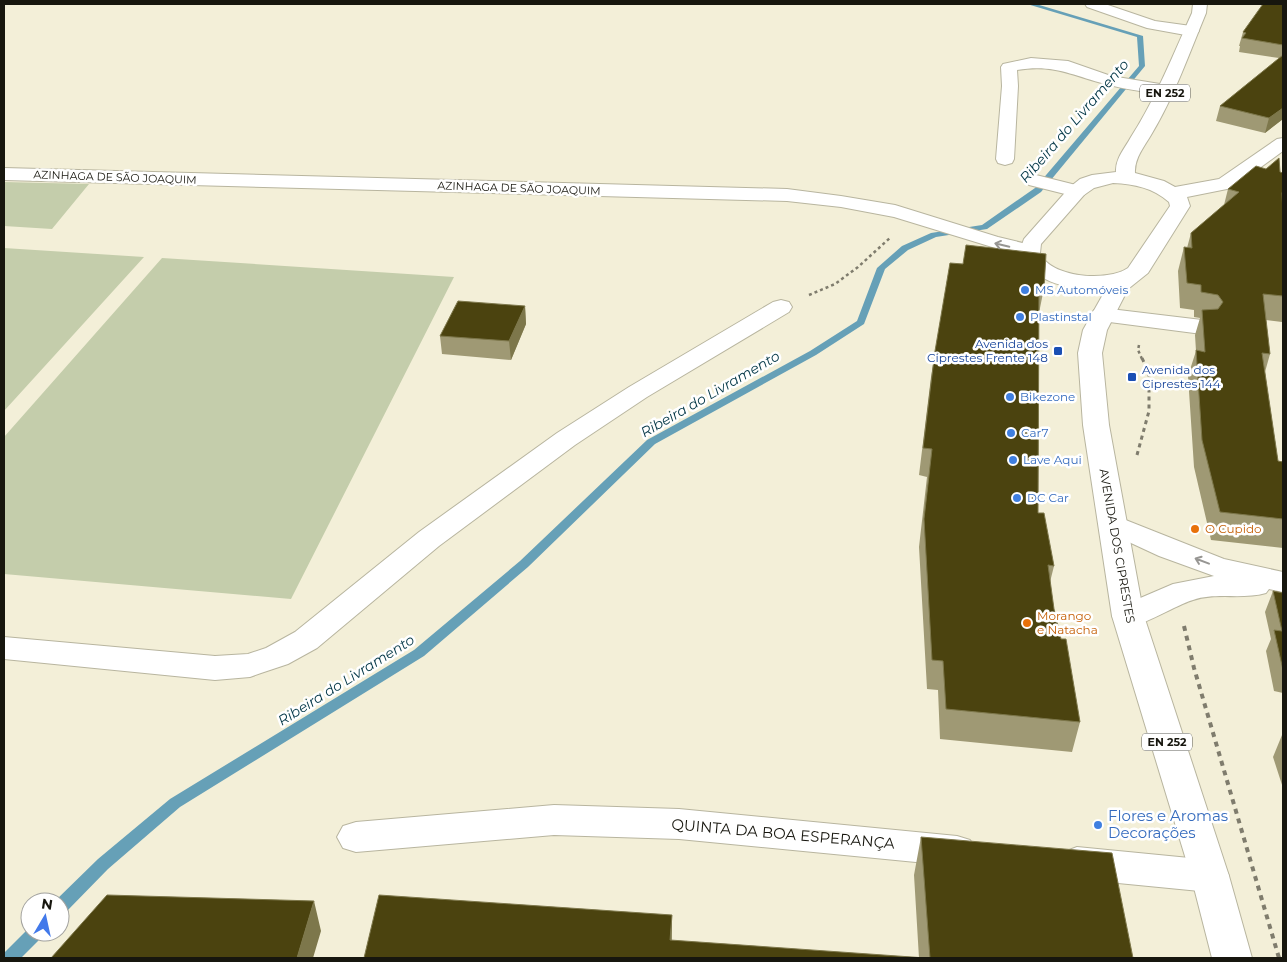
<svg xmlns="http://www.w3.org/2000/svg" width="1287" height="962" font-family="Montserrat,sans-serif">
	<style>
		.green { fill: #c4cdab }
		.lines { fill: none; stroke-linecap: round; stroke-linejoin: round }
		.stream { fill: #66a0b7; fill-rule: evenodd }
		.minor-casing { stroke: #b8b59f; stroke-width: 2 }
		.major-casing { stroke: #b8b59f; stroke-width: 2 }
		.path-far2 { stroke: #7f7c6d; stroke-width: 2.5; stroke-dasharray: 3 3; stroke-linecap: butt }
		.path-far1 { stroke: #7f7c6d; stroke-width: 3; stroke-dasharray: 4 4; stroke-linecap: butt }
		.path { stroke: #7f7c6d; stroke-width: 4; stroke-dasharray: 5 5; stroke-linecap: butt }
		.minor { fill: #fff; fill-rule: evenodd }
		.major { fill: #fff; fill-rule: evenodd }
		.wall { fill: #9f9974 }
		.shaded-wall { fill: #7d774b }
		.building { fill: #4b430f; stroke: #7d774b }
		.oneway { stroke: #979693 }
		.shop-dot { fill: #3f7fe0; stroke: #fff; stroke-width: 2 }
		.transit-dot { fill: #1a4fb4; stroke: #fff; stroke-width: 2 }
		.food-dot { fill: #e8710a; stroke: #fff; stroke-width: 2 }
		.labels { text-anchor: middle; stroke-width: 5; stroke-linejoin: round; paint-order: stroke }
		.shield { fill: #fff; stroke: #5d5c56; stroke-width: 1 }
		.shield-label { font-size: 11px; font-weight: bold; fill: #17160e }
		.far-street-label { font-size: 11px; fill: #17160e; stroke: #fff }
		.shop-label { font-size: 12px; fill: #366cbe; stroke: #fff; text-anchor: start }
		.transit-label { font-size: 12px; fill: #164399; stroke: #fff; text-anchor: end }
		.food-label { font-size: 12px; fill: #c56008; stroke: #fff; text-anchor: start }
		.street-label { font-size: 12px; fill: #17160e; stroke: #fff }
		.water-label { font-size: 14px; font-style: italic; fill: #003545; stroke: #fff }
		.near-shop-label { font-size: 15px; fill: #366cbe; stroke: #fff; text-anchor: start }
		.near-street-label { font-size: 15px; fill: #17160e; stroke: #fff }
	</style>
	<rect width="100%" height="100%" fill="#f3efd8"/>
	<path class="green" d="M4,182L89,184L52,229L4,226Z
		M4,248L144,257L4,411Z
		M162,258L454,277L291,599L4,574V437Z"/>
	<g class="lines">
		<path class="stream" d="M1027,4H1036L1143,36L1145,66L1041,192L987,229L936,237L908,250L885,269L864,324L816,355L655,444L528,567L424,656L180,807L108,869L66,912L60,914V902H54L98,859L170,799L414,650L520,561L647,440L810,351L857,321L877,268L902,246L931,233L982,225L1035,188L1139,66L1137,37Z
			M30,927V932H44L42,937L21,958H4V953Z"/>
		<defs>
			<path id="minor" d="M1085,4H1105L1155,21L1191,26L1196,28L1199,31L1196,34L1191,36L1147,28L1087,7Z
				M1031,58L1068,61L1111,76L1172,86L1174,90L1172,94L1166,95C1146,92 1124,89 1105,84C1071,75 1054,64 1017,70L1018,86L1014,159L1012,163L1005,165L998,163L996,159L1002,86L1001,67L1003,64Z
				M4,168L787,189L841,196L895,205L998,237L1035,246L1039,250L1035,254L1028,256L1015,254L894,217L841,207L787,201L4,180Z
				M1036,175L1084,187L1087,191L1084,195L1077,197L1029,185L1026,181L1029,177Z
				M781,300L789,302L792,307L789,312L647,397L575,445L439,546L317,648L288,664L261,673L250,677L215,680L4,659V637L215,656L248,654L266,648L295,632L419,532L557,433L629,387L773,302Z
				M1102,308L1202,320L1210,322L1214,327L1210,332L1202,334L1094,320L1091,315L1094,310Z
				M1113,515L1224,559L1283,572V592L1269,589L1266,593C1242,600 1216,592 1193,600C1176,605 1143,626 1128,627C1125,627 1120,624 1117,624L1112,616L1117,608L1173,584L1214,576L1159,556L1103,530L1099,524L1103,518Z
				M554,805L679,809L957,836L970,840L976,851L970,862L957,866L679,839L554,835L356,852L343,848L337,837L343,826L356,822Z
				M1077,847L1210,860L1224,865L1229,876L1224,887L1210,892L1077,879L1064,874L1058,863L1064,852Z"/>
			<path id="major" d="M1193,4H1207L1206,13C1189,54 1174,97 1151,135C1144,147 1134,159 1135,173L1164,181L1175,187L1219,179L1277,139L1283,138V151L1232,188L1187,197L1190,206L1148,273L1128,289L1107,330L1102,353L1109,425L1144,616L1229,876L1252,958H1212L1191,876L1112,616L1083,425L1078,353L1083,330L1106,289C1076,292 1031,283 1019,253L1024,239L1070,187L1080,179L1092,175L1116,172C1115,159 1125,148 1131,137C1156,98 1173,55 1192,13ZM1113,183C1135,184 1153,188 1169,202L1170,206L1128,268C1108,282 1050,278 1040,253L1041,244L1084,195L1094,188Z"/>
		</defs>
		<use href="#minor" class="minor-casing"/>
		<use href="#major" class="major-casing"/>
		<path class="path-far2" d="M809,295L835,284L858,267L891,237
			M1139,345L1138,350L1142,359"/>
		<path class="path-far1" d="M1137,455L1149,411V373L1142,358"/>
		<path class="path" d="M1184,626L1194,668L1279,958"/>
		<use href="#minor" class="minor"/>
		<use href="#major" class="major"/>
	</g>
	<path class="wall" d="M1283,4V119L1265,133L1216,121L1220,106L1279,58L1239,52L1240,46H1239L1243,32Z
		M1280,172L1283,173V318L1282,322L1266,320L1270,354L1265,372L1278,461L1283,462V548L1211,540L1194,467L1188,376L1196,351L1195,335L1200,318L1194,317V310L1180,308L1178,271L1184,247L1187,248L1191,233L1224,205L1228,189Z
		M950,263L1044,288L1039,313L1038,513L1054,566L1050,582L1054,609L1080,722L1072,752L940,739L938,690L927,689L919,547L927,477L919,475L931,377Z
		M525,306L526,324L511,360L442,354L440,336Z
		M1273,591L1283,593V693L1274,691L1266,651L1271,639L1265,612Z
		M1282,735L1283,736V788L1273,757Z
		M921,837L1133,958H364L672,915V941L919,958L914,875Z"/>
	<path class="shaded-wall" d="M1283,108V119L1265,133L1269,118Z
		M1283,191V208L1274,216L1282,193Z
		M525,306L526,324L511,360L509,341Z
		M314,901L321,931L313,958H297Z
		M672,915L671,953L670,940Z"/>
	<path class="building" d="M1263,4H1283V45L1242,38L1246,33L1243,32Z
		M1283,55V108L1269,118L1220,106Z
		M1279,158L1280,172L1283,173V191L1282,193L1283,213V296L1263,294L1270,354L1262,353L1278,461L1283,462V519L1220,512L1202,440L1196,350L1205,352L1202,310L1218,309L1223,302L1218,295L1201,292V285L1187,283L1184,247L1192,248L1191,233L1239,192L1228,189L1256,166L1266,169Z
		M966,245L1046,254L1044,288H1039L1038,513H1044L1054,566L1048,565L1054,609L1061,639H1066L1080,722L946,709L943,661L932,660L924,519L932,449L923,448L935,351L950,263L963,264Z
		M458,301L525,306L509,341L440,336Z
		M1273,591L1283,593V670L1274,630L1282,631Z
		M921,837L1112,853L1133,958H930Z
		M107,895L314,901L297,958H51Z
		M379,895L672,915L670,940L926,958H364Z"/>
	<defs><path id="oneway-shaft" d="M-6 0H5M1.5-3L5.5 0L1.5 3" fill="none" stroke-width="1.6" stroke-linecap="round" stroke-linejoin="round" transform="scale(1.25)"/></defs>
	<g class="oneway">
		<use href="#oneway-shaft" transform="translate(1002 245) rotate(-167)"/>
		<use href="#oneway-shaft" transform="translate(1202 561) rotate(-159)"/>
	</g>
	<g class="shop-dot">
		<circle cx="1025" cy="290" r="5"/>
		<circle cx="1020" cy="317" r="5"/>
		<circle cx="1010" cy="397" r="5"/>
		<circle cx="1011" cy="433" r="5"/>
		<circle cx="1013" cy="460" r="5"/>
		<circle cx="1017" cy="498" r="5"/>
		<circle cx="1098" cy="825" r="5"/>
	</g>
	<g class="transit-dot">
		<rect x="1053" y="346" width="10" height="10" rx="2.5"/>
		<rect x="1127" y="372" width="10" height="10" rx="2.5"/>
	</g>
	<g class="food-dot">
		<circle cx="1195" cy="529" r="5"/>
		<circle cx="1027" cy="623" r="5"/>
	</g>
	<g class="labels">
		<g class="shield">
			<rect x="1140" y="84.5" width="50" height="17" rx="4"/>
			<rect x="1142" y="733.5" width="50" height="17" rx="4"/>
		</g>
		<g class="shield-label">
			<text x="1165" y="97">EN 252</text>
			<text x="1167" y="746">EN 252</text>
		</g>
		<g class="far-street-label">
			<text transform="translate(115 177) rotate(2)" y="4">AZINHAGA DE SÃO JOAQUIM</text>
			<text transform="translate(519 188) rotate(2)" y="4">AZINHAGA DE SÃO JOAQUIM</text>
		</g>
		<g class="shop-label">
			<text x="1035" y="294">MS Automóveis</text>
			<text x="1030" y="321">Plastinstal</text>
			<text x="1020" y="401">Bikezone</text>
			<text x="1021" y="437">Car7</text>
			<text x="1023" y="464">Lave Aqui</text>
			<text x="1027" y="502">DC Car</text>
		</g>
		<g class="transit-label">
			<text x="1048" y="348">Avenida dos<tspan x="1048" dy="14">Ciprestes Frente 148</tspan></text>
			<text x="1142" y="374" text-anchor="start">Avenida dos<tspan x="1142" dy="14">Ciprestes 144</tspan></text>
		</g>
		<g class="food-label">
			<text x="1205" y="533">O Cupido</text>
			<text x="1037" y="620">Morango<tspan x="1037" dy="14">e Natacha</tspan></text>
		</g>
		<g class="street-label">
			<text transform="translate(1117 546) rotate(80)" y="4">AVENIDA DOS CIPRESTES</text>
		</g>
		<g class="water-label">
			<text transform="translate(1074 121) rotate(-49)" y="5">Ribeira do Livramento</text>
			<text transform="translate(710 394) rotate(-30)" y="5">Ribeira do Livramento</text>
			<text transform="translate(346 680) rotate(-32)" y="5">Ribeira do Livramento</text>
		</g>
		<g class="near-shop-label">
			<text x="1108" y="821">Flores e Aromas<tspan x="1108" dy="17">Decorações</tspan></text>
		</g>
		<g class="near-street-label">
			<text transform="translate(783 834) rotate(5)" y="5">QUINTA DA BOA ESPERANÇA</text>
		</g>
	</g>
	<rect width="1287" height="962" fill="none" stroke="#17160e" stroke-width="10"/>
	<g transform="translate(45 917) rotate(9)"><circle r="24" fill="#ffffff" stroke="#a2a29f"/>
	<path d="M0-4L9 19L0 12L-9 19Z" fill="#4279ea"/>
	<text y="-8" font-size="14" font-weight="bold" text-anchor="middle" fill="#17160e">N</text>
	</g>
</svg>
